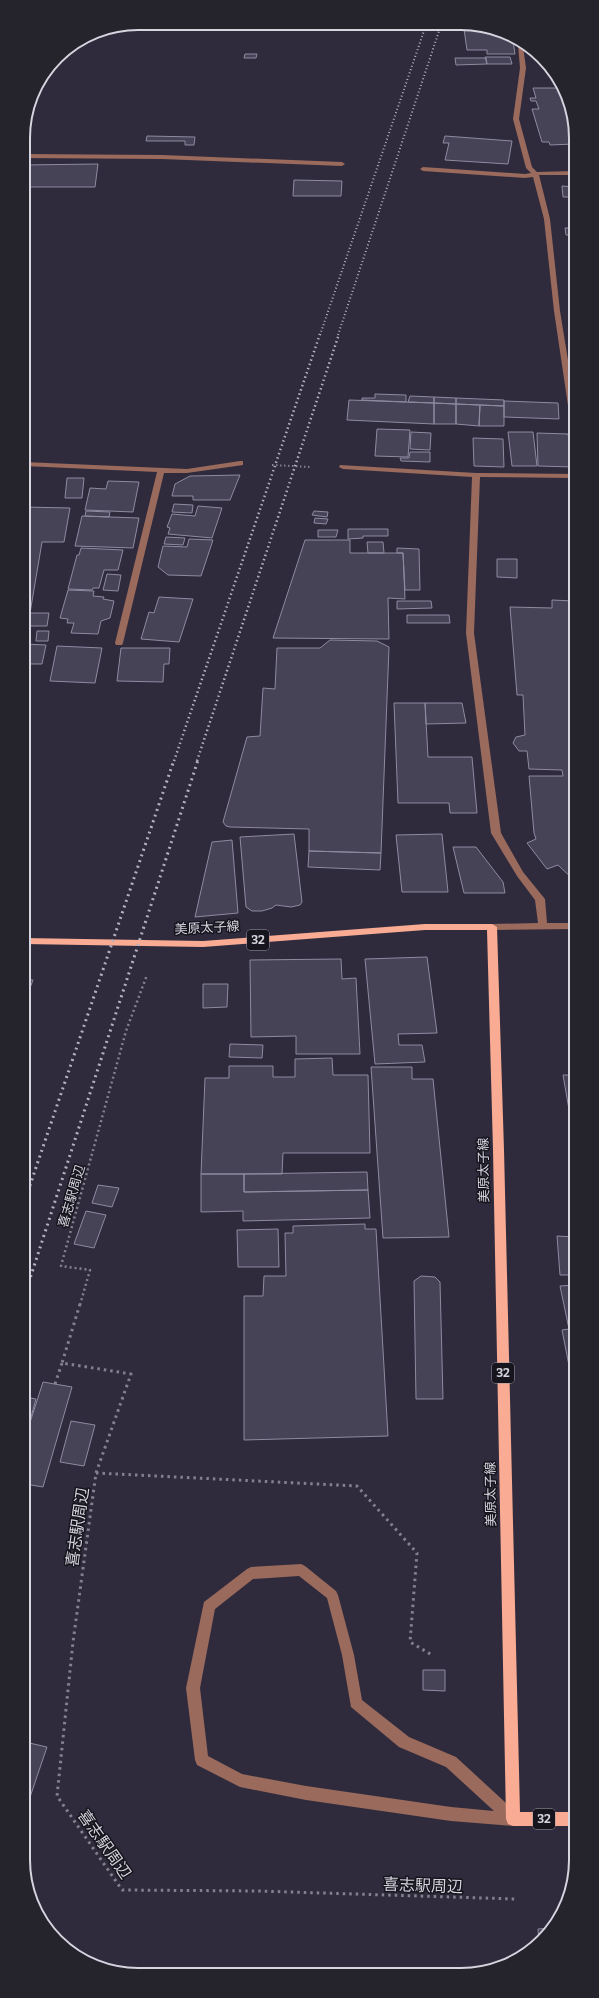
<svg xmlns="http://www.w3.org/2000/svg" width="599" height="1998" font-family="Bitter,'Noto Sans JP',serif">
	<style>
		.building { fill: #474357; stroke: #8e8aa0 }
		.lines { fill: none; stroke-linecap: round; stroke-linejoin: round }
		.path-far2 { stroke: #84818f; stroke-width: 2; stroke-dasharray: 1.5 2.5; stroke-linecap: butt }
		.path-far1 { stroke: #84818f; stroke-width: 2.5; stroke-dasharray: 2 3; stroke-linecap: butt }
		.path { stroke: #84818f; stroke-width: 3; stroke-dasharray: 2.5 4; stroke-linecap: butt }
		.minor { fill: #9a6a5c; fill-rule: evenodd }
		.major { fill: #f9ab93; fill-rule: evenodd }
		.rail-far2 { stroke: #b3b1bd; stroke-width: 2; stroke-dasharray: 1 2.5; stroke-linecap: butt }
		.rail-far1 { stroke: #b3b1bd; stroke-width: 2.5; stroke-dasharray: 1.5 3; stroke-linecap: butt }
		.rail { stroke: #b3b1bd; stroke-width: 3; stroke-dasharray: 2 4; stroke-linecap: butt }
		.labels { text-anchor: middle; stroke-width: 3; stroke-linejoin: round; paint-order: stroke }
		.shield { fill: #16151d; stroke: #9c9ba5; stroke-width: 1 }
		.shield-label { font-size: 12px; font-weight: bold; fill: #d6d4df }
		.street-label { font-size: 13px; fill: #d6d4df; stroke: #16151d }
		.near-street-label { font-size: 16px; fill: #d6d4df; stroke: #16151d }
		.rim { fill: none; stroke: #d6d4df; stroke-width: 2 }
	</style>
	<rect width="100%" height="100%" fill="#2f2b3d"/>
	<path class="building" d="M469,25H484L513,41L515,54H487V50H467L464,29H470Z
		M245,54H257L256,58H244Z
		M485,57H510L512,64H487Z
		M455,58H486L487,64L456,65Z
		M533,88H559L574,116V144L550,145L549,142H542L532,109H539L536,101H531L530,98H536Z
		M147,136L195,137L194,145H185V141H146Z
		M445,136L512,141L508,164L445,160L449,143H443Z
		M98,164L95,187H23V165Z
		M294,180L342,181L341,196H293Z
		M562,186L574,187V204L573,197H563Z
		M565,228H574V235H566Z
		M375,394L406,395V402L362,400V398H375Z
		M410,396L434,397V403L408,402Z
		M434,397L456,398V404L434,403Z
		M456,398L504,400V406L456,404Z
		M349,400L434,403V424L347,420Z
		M504,401L558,403L559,419L504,417Z
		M434,403L456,404V424H434Z
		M456,404L480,405L479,426L456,424Z
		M480,405L504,406V426H479Z
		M377,429L410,430L408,457L375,456Z
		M411,432L431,433L430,450L410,449Z
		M508,432H533L537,466H512Z
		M537,433L568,434L574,467L538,466Z
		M473,438L503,439L504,467L474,466Z
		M410,452H430V462L401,461L400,458H409Z
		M240,475L230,500H193V496H172L175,484L190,476Z
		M67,478H84L82,498H65Z
		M108,481L139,482L133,512L85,510L90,488L106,489Z
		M174,504L193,505L192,513L172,512Z
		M198,506L222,508L212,538L168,534L170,528L167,527L172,514L195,516Z
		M24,507L70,508L64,542H42L30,613H49L47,626H29L28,629H24Z
		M86,511L110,512L109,517L85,516Z
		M314,511L328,512L327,517L312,515Z
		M82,516L139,518L133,548L75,546Z
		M315,518L328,519L326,524L314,523Z
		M348,529H388V536H363V538L348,539Z
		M318,530H338L336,537H318Z
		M166,537L185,538L183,545L164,544Z
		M189,539L213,540L201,576L168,575L158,567L163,546L187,547Z
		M305,540H350V553H403L405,599L388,598L389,639L273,638Z
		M367,542H383L384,553H368Z
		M81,548L123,550L118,570H104L99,588H93L92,590L68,589L77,555H79Z
		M397,548L419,549L420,590H405L403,553H397Z
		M497,559H517V578L497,577Z
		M107,574L121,575L118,591L103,590Z
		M68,590L94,591L93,596L104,597L103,599L114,601L110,618L101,621L98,634L71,633L74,623H67L68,619L60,618Z
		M159,597L193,599L179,642L141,639L149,612L154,613Z
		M552,600L574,601L575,881L558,865L547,869L527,843L536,839L534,833L529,776H563L562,770L529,769L527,751H519L513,743L516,737L525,735L523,695H517L510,607L552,608Z
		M397,601H431L432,608L397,609Z
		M407,615H449L450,623H407Z
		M37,631H49L48,641H36Z
		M330,640L377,641L389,647L381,853L309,851V829L230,827L226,826L223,822L247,737L260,736L263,688L275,689L277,648H320Z
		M24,644L46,645L42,664H24Z
		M57,646L102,648L95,683L50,681Z
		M121,648H170L169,664H164L163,682L117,681Z
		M394,703H425L428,757H472L477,813H450L449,803H398Z
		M425,703H462L466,723L426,724Z
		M294,834L302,902L300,905L291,907L276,905L272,908L262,911H252L246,907L240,837Z
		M442,834L448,892H402L396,835Z
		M232,840L238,913L195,917L212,842Z
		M453,847H476L503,882L505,893H464Z
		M309,851L381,853L380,870L308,867Z
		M427,957L437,1033L398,1034L399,1045H422L425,1062L375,1064L365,959Z
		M341,959L342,979L356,978L360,1054H296V1036L251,1037L250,960Z
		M24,979L33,980L24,1004Z
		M203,984H228L227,1007L203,1008Z
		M230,1044L263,1045L262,1058L229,1057Z
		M332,1058L333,1075H368L370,1153H283L282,1174H201L205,1078H229V1066H273V1077H295V1059Z
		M371,1067H412V1079H433L449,1237L383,1238Z
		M563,1075H575V1144Z
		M367,1172L368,1190L244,1192V1174Z
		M201,1174H244V1192L368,1190L370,1218L243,1221V1211L201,1212Z
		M98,1185L119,1188L112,1207L92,1203Z
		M86,1211L106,1215L94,1248L74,1244Z
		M365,1224V1229H376L388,1436L244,1440V1296H263L264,1276H286L285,1233H293V1226Z
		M278,1229L279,1267H238L237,1230Z
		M557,1236L575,1237V1275H560Z
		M421,1276L435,1277L440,1282L443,1399H416L414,1281Z
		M575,1285V1396L562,1330L569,1329L560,1286Z
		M43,1382L72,1387L43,1487L25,1484V1438Z
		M25,1397L36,1399L25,1438Z
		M575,1416V1440L571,1417Z
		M71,1421L95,1425L84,1466L60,1462Z
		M423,1670H445V1691L423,1690Z
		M25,1742L47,1747L25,1812Z
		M552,1928L547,1936L539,1943L538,1929Z"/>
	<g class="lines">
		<path class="path-far2" d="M272,465L311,467"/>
		<path class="path-far1" d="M80,1305L90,1270L61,1266L126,1031L147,975"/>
		<path class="path" d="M80,1304L62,1363L131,1374L96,1473L73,1642L57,1796L122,1890L258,1891L515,1899
			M55,1384L62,1363
			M96,1473L357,1486L417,1553L410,1642L432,1655"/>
		<path class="minor" d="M518,44L523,46L526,68L519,119L532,167L537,172L574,171V175H539L550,219L560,311L574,397V421L570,419L554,311L544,219L533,177L525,178L423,171L420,169L423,167L525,174L531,173L526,168L513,119L520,68Z
			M23,154L162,155L342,162L345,164L342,166L162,159L23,158Z
			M240,461H243V465L187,473H164L123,643L122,645H116L115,643L157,472L24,466V462L187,469Z
			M340,465L476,473L574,474V478L480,477L474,633L501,833L523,872L545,899L547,923H575V929L492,930L487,927L492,924L538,923L535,900L517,876L491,833L466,633L472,477L343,469L339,467Z
			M301,1564L305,1566L336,1591L338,1595L354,1655L362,1700L409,1737L456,1757L518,1814L520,1819L518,1824L513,1826L451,1821L306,1800L240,1787L197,1765L195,1760L186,1688L204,1602L247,1569L251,1567ZM299,1576L327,1598L342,1655L351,1707L399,1747L446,1767L494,1811L451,1807L306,1786L242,1774L208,1756L200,1688L215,1609L253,1579Z"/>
		<path class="major" d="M425,924H492L497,927L504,1150L520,1812H576V1826H513L508,1824L506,1819L493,1150L487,930H425L203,947L24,944V938L203,941Z"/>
		<path class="rail-far2" d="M320,335L426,25
			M338,335L441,25"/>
		<path class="rail-far1" d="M174,761L320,334
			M197,761L339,334"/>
		<path class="rail" d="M24,1203L174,760
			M25,1294L198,760"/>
	</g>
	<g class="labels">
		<g class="shield">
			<rect x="247" y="930" width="22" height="20" rx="3"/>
			<rect x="492" y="1363" width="22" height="20" rx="3"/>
			<rect x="533" y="1809" width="22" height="20" rx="3"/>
		</g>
		<g class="shield-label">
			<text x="258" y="944">32</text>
			<text x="503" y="1377">32</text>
			<text x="544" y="1823">32</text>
		</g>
		<g class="street-label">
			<text transform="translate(207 927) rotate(-3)" y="5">美原太子線</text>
			<text transform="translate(483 1170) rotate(-91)" y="5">美原太子線</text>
			<text transform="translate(71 1196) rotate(-74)" y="5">喜志駅周辺</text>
			<text transform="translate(490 1494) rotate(-91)" y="5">美原太子線</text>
		</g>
		<g class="near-street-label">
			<text transform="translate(77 1527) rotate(-82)" y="6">喜志駅周辺</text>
			<text transform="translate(105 1844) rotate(55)" y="6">喜志駅周辺</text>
			<text transform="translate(423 1885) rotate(2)" y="6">喜志駅周辺</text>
		</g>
	</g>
	<path d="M0 0H599V1998H0ZM138 30H461A108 108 0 0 1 569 138V1860A108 108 0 0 1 461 1968H138A108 108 0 0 1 30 1860V138A108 108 0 0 1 138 30Z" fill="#25242d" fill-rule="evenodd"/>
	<path class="rim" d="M138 30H461A108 108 0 0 1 569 138V1860A108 108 0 0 1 461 1968H138A108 108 0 0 1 30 1860V138A108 108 0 0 1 138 30Z"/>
</svg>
